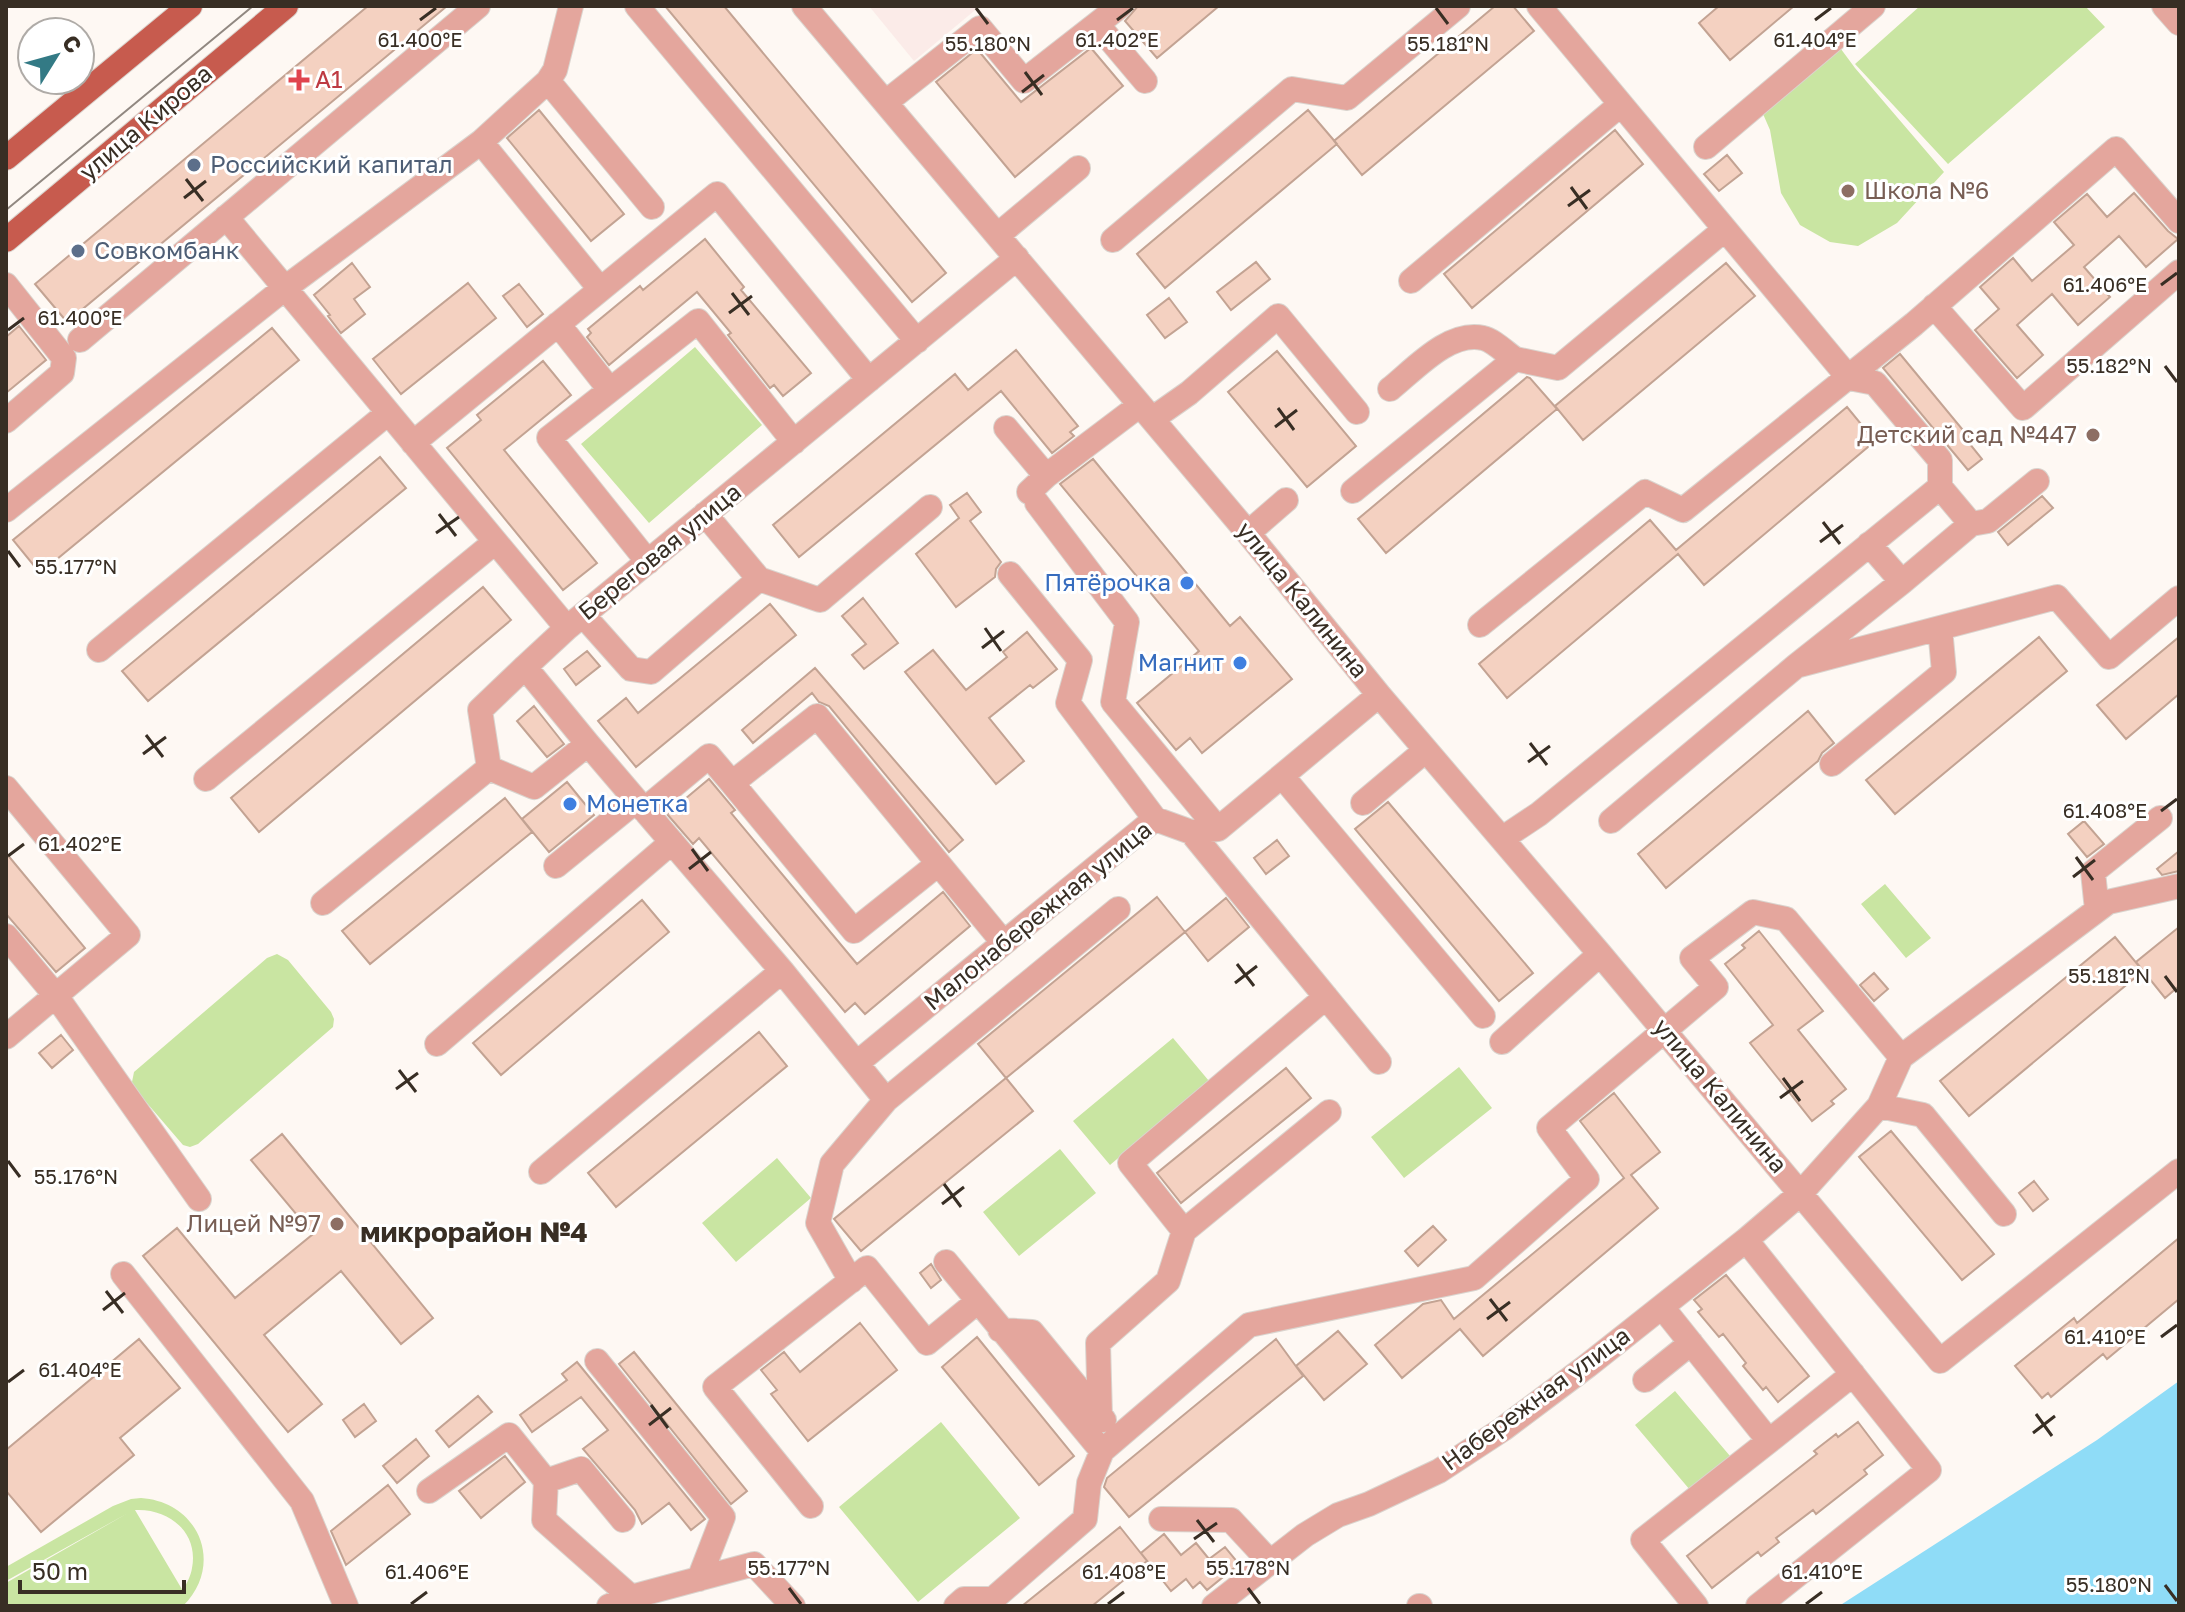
<svg xmlns="http://www.w3.org/2000/svg" width="2185" height="1612" font-family="'Golos Text',sans-serif">
	<style>
		.medical { fill: #fbebe8 }
		.green { fill: #c9e5a2; fill-rule: evenodd }
		.water { fill: #8fdcf7 }
		.building { fill: #f4d1c1; stroke: #c3a393; stroke-width: 2 }
		.lines { fill: none; stroke-linecap: round; stroke-linejoin: round }
		.minor-casing { stroke: #dad4ce; stroke-width: 26 }
		.major-casing { stroke: #dad4ce; stroke-width: 26 }
		.minor { stroke: #e4a69d; stroke-width: 24 }
		.major { stroke: #c75b4e; stroke-width: 24 }
		.tram { stroke: #918881; stroke-width: 2 }
		.ticks { fill: none; stroke: #382e24; stroke-width: 3 }
		.health-dot { fill: #e0444e; stroke: #fff; stroke-width: 3 }
		.service-dot { fill: #5c6f8a; stroke: #fff; stroke-width: 3 }
		.education-dot { fill: #8d6e63; stroke: #fff; stroke-width: 3 }
		.shop-dot { fill: #3f7fe0; stroke: #fff; stroke-width: 3 }
		.labels { text-anchor: middle; stroke-width: 6; stroke-linejoin: round; paint-order: stroke }
		.health-label { font-size: 24px; fill: #be3a42; stroke: #fff; text-anchor: start }
		.street-label { font-size: 24px; fill: #382e24; stroke: #fff }
		.service-label { font-size: 24px; fill: #4e5e75; stroke: #fff; text-anchor: start }
		.education-label { font-size: 24px; fill: #785e54; stroke: #fff; text-anchor: end }
		.shop-label { font-size: 24px; fill: #366cbe; stroke: #fff; text-anchor: end }
		.quarter-label { font-size: 28px; font-weight: bold; fill: #382e24; stroke: #fff }
		.ticks-label { font-size: 20px; text-anchor: middle; fill: #382e24; stroke: #fff; stroke-width: 6; stroke-linejoin: round; paint-order: stroke }
	</style>
	<rect width="100%" height="100%" fill="#fef8f3"/>
	<path class="medical" d="M869,6H980L914,61Z"/>
	<path class="green" d="M1920,6H2085L2105,27L1948,164L1855,64Z
		M1838,45L1855,68L1944,172L1897,223L1858,246L1830,242L1800,225L1781,193L1770,130L1760,107Z
		M695,347L762,425L649,523L581,444Z
		M1885,884L1931,938L1906,958L1861,904Z
		M277,954L288,960L331,1012L334,1019L333,1027L198,1144L190,1147L183,1145L134,1088L132,1082L134,1072L267,958Z
		M1173,1038L1209,1081L1110,1165L1073,1121Z
		M1459,1067L1492,1108L1404,1178L1371,1137Z
		M1060,1149L1096,1193L1019,1256L983,1212Z
		M777,1158L811,1198L736,1262L702,1223Z
		M1675,1391L1730,1456L1690,1490L1635,1425Z
		M941,1422L1020,1518L918,1602L839,1507Z
		M141,1498C199,1502 225,1564 183,1606H6V1583L128,1513L6,1581V1567L113,1506L131,1499ZM135,1510C168,1508 199,1532 192,1568C191,1576 186,1584 183,1591Z"/>
	<path class="water" d="M2179,1381V1606H1839L2097,1440Z"/>
	<path class="building" d="M368,6H447L67,322L35,284Z
		M665,6H724L946,273L912,302Z
		M1138,6H1219L1157,58L1125,21Z
		M1495,6H1513L1534,31L1362,175L1334,141Z
		M1719,6H1794L1730,60L1699,23Z
		M1091,48L1123,86L1015,177L936,82L977,49L1021,102Z
		M539,110L624,214L591,241L507,138Z
		M1308,110L1337,144L1165,288L1137,254Z
		M1615,130L1643,164L1472,308L1444,274Z
		M1727,155L1742,173L1719,191L1704,174Z
		M2134,193L2168,231L2178,239L2146,267L2119,236L2084,267L2110,297L2078,325L2052,294L2017,325L2043,355L2017,378L1975,330L1999,309L1980,287L2013,258L2032,281L2074,245L2054,222L2087,194L2107,217Z
		M705,239L744,287L741,290L811,373L783,396L774,385L770,388L728,335L731,333L697,292L609,365L587,337L591,333L588,329L640,286L643,290Z
		M1256,262L1270,279L1231,310L1217,292Z
		M352,263L370,287L354,299L365,314L341,333L328,316L330,315L314,295Z
		M1726,263L1755,296L1583,440L1555,406Z
		M468,283L496,318L401,394L373,359Z
		M519,284L543,314L527,327L503,296Z
		M1169,298L1187,322L1165,338L1147,315Z
		M19,326L46,360L6,393V337Z
		M272,328L299,360L40,573L13,540Z
		M1016,350L1078,426L1070,432L1074,436L1052,453L1001,391L799,557L773,525L955,374L968,390Z
		M1277,351L1356,446L1307,487L1228,392Z
		M1900,354L1972,441L1969,443L1982,459L1968,470L1883,368Z
		M543,361L571,395L504,450L597,563L563,590L447,448L481,420L477,415Z
		M1527,377L1530,378L1557,409L1386,553L1358,519Z
		M1847,407L1875,441L1704,585L1678,554L1507,698L1479,664L1650,520L1676,550Z
		M380,457L406,488L148,701L122,671Z
		M1093,459L1230,626L1240,617L1292,679L1202,753L1190,738L1176,750L1137,703L1199,651L1060,484Z
		M967,493L981,512L970,521L1001,562L996,569L995,577L956,607L916,554L959,518L950,505Z
		M2042,496L2053,508L2008,545L1998,532Z
		M483,587L511,620L259,832L231,798Z
		M863,598L898,643L864,669L852,655L866,644L842,616Z
		M770,604L796,635L636,767L598,721L626,698L638,713Z
		M1027,632L1057,669L1033,688L1030,685L989,718L1024,761L996,784L905,672L933,650L966,690L1007,657L1003,652Z
		M2039,637L2067,671L1895,814L1866,780Z
		M2179,637V694L2126,739L2097,705Z
		M587,651L600,666L576,685L564,669Z
		M815,668L963,840L949,852L829,706L819,702L812,693L753,743L742,730Z
		M534,706L564,744L547,757L517,721Z
		M1808,711L1834,743L1822,753L1818,761L1666,888L1638,854Z
		M709,779L735,810L731,813L857,964L943,892L970,926L865,1014L855,1003L845,1012L699,838L693,844L667,814Z
		M567,782L594,815L549,852L522,819Z
		M505,798L532,832L370,964L342,931Z
		M1388,802L1533,973L1499,1001L1355,829Z
		M2084,821L2104,844L2087,857L2068,834Z
		M1277,840L1289,856L1266,874L1254,858Z
		M2179,851V871L2162,875L2157,869Z
		M6,853L85,948L56,972L6,914Z
		M1157,897L1185,932L1006,1078L978,1044Z
		M1226,898L1249,927L1208,961L1185,932Z
		M642,900L669,932L501,1075L473,1043Z
		M2179,927V986L2165,998L2136,962Z
		M1759,931L1823,1011L1798,1030L1846,1089L1831,1101L1834,1104L1812,1121L1750,1043L1773,1025L1725,964L1745,948L1742,945Z
		M2115,937L2143,971L1969,1116L1940,1081Z
		M1874,973L1888,989L1874,1001L1860,985Z
		M759,1032L787,1066L616,1207L588,1173Z
		M61,1035L73,1050L52,1068L39,1053Z
		M1286,1068L1311,1098L1181,1203L1157,1173Z
		M1006,1078L1033,1111L861,1251L834,1219Z
		M1614,1093L1660,1152L1631,1175L1658,1208L1483,1356L1460,1329L1402,1378L1375,1345L1423,1304L1441,1300L1454,1319L1624,1178L1580,1121Z
		M1891,1131L1994,1254L1962,1280L1859,1157Z
		M282,1134L433,1318L401,1344L341,1271L264,1335L322,1404L288,1432L143,1256L177,1228L235,1298L313,1234L251,1160Z
		M2034,1181L2048,1199L2033,1211L2019,1193Z
		M1433,1226L1446,1240L1418,1266L1405,1251Z
		M2179,1238V1299L2107,1359L2103,1354L2051,1397L2048,1393L2042,1398L2015,1366L2074,1318L2077,1323Z
		M931,1264L941,1280L931,1288L920,1273Z
		M1726,1275L1809,1376L1778,1402L1766,1387L1763,1390L1743,1366L1746,1363L1723,1334L1719,1337L1698,1312L1702,1309L1694,1300Z
		M860,1323L897,1370L808,1441L771,1394L777,1390L761,1370L784,1352L800,1372Z
		M1338,1331L1367,1364L1324,1400L1296,1366Z
		M977,1337L1074,1456L1039,1485L942,1367Z
		M139,1339L180,1388L120,1438L134,1455L41,1532L6,1491V1450Z
		M1276,1339L1303,1376L1129,1517L1104,1487L1107,1478Z
		M634,1352L747,1491L731,1504L619,1364Z
		M577,1362L705,1519L691,1530L669,1503L642,1524L635,1510L583,1449L608,1430L581,1397L532,1432L520,1415L567,1380L562,1374Z
		M478,1396L492,1412L449,1447L436,1431Z
		M364,1404L376,1421L355,1437L343,1420Z
		M1858,1422L1883,1455L1864,1470L1867,1474L1816,1514L1813,1510L1776,1538L1779,1542L1761,1556L1758,1552L1712,1588L1687,1556L1817,1454L1814,1451L1836,1434L1838,1437Z
		M416,1439L429,1456L397,1483L383,1466Z
		M505,1456L525,1482L481,1518L459,1491Z
		M388,1485L410,1514L346,1565L331,1531Z
		M1120,1527L1147,1561L1092,1606H1022Z
		M1164,1534L1181,1555L1196,1543L1209,1559L1225,1547L1239,1564L1207,1590L1200,1582L1193,1588L1186,1579L1171,1591L1141,1553Z"/>
	<g class="lines">
		<defs>
			<path id="minor" d="M637,6L917,341
				M804,6L1248,533L1379,695L1600,954L1940,1361L2179,1171
				M2164,6L2179,23
				M1097,24L1145,81
				M548,81L652,207
				M886,102L980,28L1024,81L1120,6
				M481,142L600,289
				M1706,147L1873,6
				M226,217L567,628
				M998,235L1078,168
				M1113,240L1292,89L1347,98L1458,6
				M1411,281L1620,105
				M6,285L64,358L62,373L6,421
				M1934,306L2023,408L2179,272
				M558,324L610,390
				M80,340L478,6
				M1390,389C1414,370 1449,330 1483,338C1493,340 1506,353 1515,359
				M1152,419L1189,393L1278,316L1357,412
				M1006,428L1046,476
				M413,443L717,194L869,380
				M1353,491L1515,359L1558,368L1724,230
				M1029,492L1046,476L1140,405
				M1037,503L1127,622L1113,702L1218,829
				M6,510L285,288L481,142L548,81L555,70L571,6
				M1971,524L1988,521L2037,481
				M1248,533L1286,500
				M648,562L549,438L698,321L794,442
				M1010,574L1080,660L1068,703L1155,819
				M759,579L820,600L930,507
				M1902,582L1971,524L1940,487
				M583,615L631,669L651,672L759,579L705,514
				M1480,625L1645,492L1683,510L1914,324L2116,149L2179,221
				M99,650L388,413
				M1796,666L2057,597L2109,657L2179,598
				M1832,764L1944,672L1940,628
				M489,768L480,710L525,667
				M1282,776L1483,1016
				M206,779L495,542
				M732,783L854,931L938,864
				M6,788L128,935L6,1037
				M1363,803L1426,750
				M644,810L709,756L732,783L817,716L1003,942
				M1611,821L1796,666L1902,582L1869,544
				M1191,832L1379,1062
				M1503,838L1539,814L1940,487V460L1875,383L1849,378L1539,6
				M556,866L636,801
				M323,903L489,768L534,787L588,744
				M2097,910L2093,872L2160,818
				M6,936L56,996L199,1199
				M1326,997L1130,1163L1184,1231L1329,1112
				M1502,1042L1600,954
				M437,1044L672,842
				M857,1063L1155,819L1191,832L1218,829L1379,695
				M886,1100L1118,909
				M1879,1106L1923,1115L2004,1214
				M541,1172L782,971
				M1746,1240L1929,1470L1758,1606
				M946,1262L1102,1451
				M123,1274L302,1501L346,1606
				M851,1281L818,1223L832,1164L886,1100L782,971L588,744L525,667L567,628L1017,258
				M1662,1307L1769,1441L1853,1374
				M1000,1330L1032,1332L1104,1420
				M597,1361L723,1517L699,1579
				M1645,1380L1691,1343
				M1100,1416L1098,1343L1168,1281L1184,1231
				M546,1481L581,1469L623,1520
				M429,1491L509,1435L546,1481L544,1520L631,1597
				M811,1506L715,1387L867,1268L927,1343L977,1302
				M1161,1519L1231,1520L1270,1562
				M609,1606L631,1597L754,1564L793,1606
				M956,1606L964,1599H993L1085,1519L1089,1483L1102,1451L1249,1325L1474,1278L1587,1179L1549,1128L1716,987L1692,958L1753,912L1786,919L1901,1057
				M1214,1606L1305,1535L1338,1515L1369,1504L1439,1471L1503,1429L1587,1366L1746,1240L1801,1193L1879,1106L1901,1057L2108,902L2179,886
				M1419,1606H1420
				M1696,1606L1643,1540L1769,1441"/>
			<path id="major" d="M6,158L190,6
				M6,240L286,6"/>
		</defs>
		<use href="#minor" class="minor-casing"/>
		<use href="#major" class="major-casing"/>
		<use href="#minor" class="minor"/>
		<use href="#major" class="major"/>
		<path class="tram" d="M6,210L253,6"/>
	</g>
	<path class="ticks" d="M976,8L988,24M1436,8L1448,24M420,20L436,8M1117,20L1133,8M1815,20L1831,8M1025,72L1042,95M1022,92L1044,75M186,179L203,201M1571,187L1587,209M184,198L206,181M1568,206L1590,190M2161,285L2177,273M732,293L749,315M729,313L752,296M8,330L24,318M2165,366L2177,382M1278,408L1294,430M1275,427L1297,410M439,514L456,536M1823,522L1840,544M436,533L459,517M1820,542L1843,525M8,551L20,567M985,628L1001,651M982,648L1004,631M146,735L163,757M1530,743L1547,765M143,754L166,737M1528,762L1550,746M2161,811L2177,799M692,849L708,871M8,856L24,844M2076,857L2093,880M689,869L711,852M2073,877L2095,860M1237,964L1254,986M2165,976L2177,992M1235,983L1257,966M399,1070L416,1092M1783,1078L1800,1101M396,1089L418,1073M1780,1098L1803,1081M8,1161L20,1177M944,1184L961,1207M942,1204L964,1187M106,1291L123,1313M1490,1299L1507,1321M103,1310L125,1293M1487,1319L1510,1302M2161,1337L2177,1325M8,1382L24,1370M651,1405L668,1428M2036,1414L2052,1436M649,1425L671,1408M2033,1433L2055,1416M1197,1520L1214,1542M1194,1539L1217,1523M2165,1585L2177,1601M789,1588L801,1604M1248,1588L1260,1604M411,1604L427,1592M1108,1604L1124,1592M1806,1604L1822,1592"/>
	<path class="health-dot" d="M295 68h8v8h8v8h-8v8h-8v-8h-8v-8h8z"/>
	<g class="service-dot">
		<circle cx="194" cy="165" r="8"/>
		<circle cx="78" cy="251" r="8"/>
	</g>
	<g class="education-dot">
		<circle cx="1848" cy="191" r="8"/>
		<circle cx="2093" cy="435" r="8"/>
		<circle cx="337" cy="1224" r="8"/>
	</g>
	<g class="shop-dot">
		<circle cx="1187" cy="583" r="8"/>
		<circle cx="1240" cy="663" r="8"/>
		<circle cx="570" cy="804" r="8"/>
	</g>
	<g class="labels">
		<g class="health-label">
			<text x="315" y="88">А1</text>
		</g>
		<g class="street-label">
			<text transform="translate(146 123) rotate(-40)" y="8">улица Кирова</text>
			<text transform="translate(660 552) rotate(-39)" y="8">Береговая улица</text>
			<text transform="translate(1302 600) rotate(51)" y="8">улица Калинина</text>
			<text transform="translate(1038 916) rotate(-39)" y="8">Малонабережная улица</text>
			<text transform="translate(1720 1096) rotate(50)" y="8">улица Калинина</text>
			<text transform="translate(1536 1399) rotate(-36)" y="8">Набережная улица</text>
		</g>
		<g class="service-label">
			<text x="210" y="173">Российский капитал</text>
			<text x="94" y="259">Совкомбанк</text>
		</g>
		<g class="education-label">
			<text x="1864" y="199" text-anchor="start">Школа №6</text>
			<text x="2077" y="443">Детский сад №447</text>
			<text x="321" y="1232">Лицей №97</text>
		</g>
		<g class="shop-label">
			<text x="1171" y="591">Пятёрочка</text>
			<text x="1224" y="671">Магнит</text>
			<text x="586" y="812" text-anchor="start">Монетка</text>
		</g>
		<g class="quarter-label">
			<text x="474" y="1242">микрорайон №4</text>
		</g>
	</g>
	<g class="ticks-label">
		<text x="420" y="47">61.400°E</text>
		<text x="1117" y="47">61.402°E</text>
		<text x="1815" y="47">61.404°E</text>
		<text x="988" y="51">55.180°N</text>
		<text x="1448" y="51">55.181°N</text>
		<text x="2105" y="292">61.406°E</text>
		<text x="80" y="325">61.400°E</text>
		<text x="2109" y="373">55.182°N</text>
		<text x="76" y="574">55.177°N</text>
		<text x="2105" y="818">61.408°E</text>
		<text x="80" y="851">61.402°E</text>
		<text x="2109" y="983">55.181°N</text>
		<text x="76" y="1184">55.176°N</text>
		<text x="2105" y="1344">61.410°E</text>
		<text x="80" y="1377">61.404°E</text>
		<text x="789" y="1575">55.177°N</text>
		<text x="1248" y="1575">55.178°N</text>
		<text x="427" y="1579">61.406°E</text>
		<text x="1124" y="1579">61.408°E</text>
		<text x="1822" y="1579">61.410°E</text>
		<text x="2109" y="1592">55.180°N</text>
	</g>
	<rect width="2185" height="1612" fill="none" stroke="#382e24" stroke-width="16"/>
	<g transform="translate(56 56) rotate(53)"><circle r="38" fill="#ffffff" stroke="#afaba7" stroke-width="2"/>
	<path d="M0-6L14 30L0 20L-14 30Z" fill="#337a85"/>
	<text y="-12" font-size="22" font-weight="bold" text-anchor="middle" fill="#382e24">С</text>
	</g>
	<path d="M20 1580v12h164v-12" fill="none" stroke="#382e24" stroke-width="4"/>
	<text x="32" y="1580" font-size="24" fill="#382e24" stroke="#ffffff" stroke-width="6" paint-order="stroke">50 m</text>
</svg>
